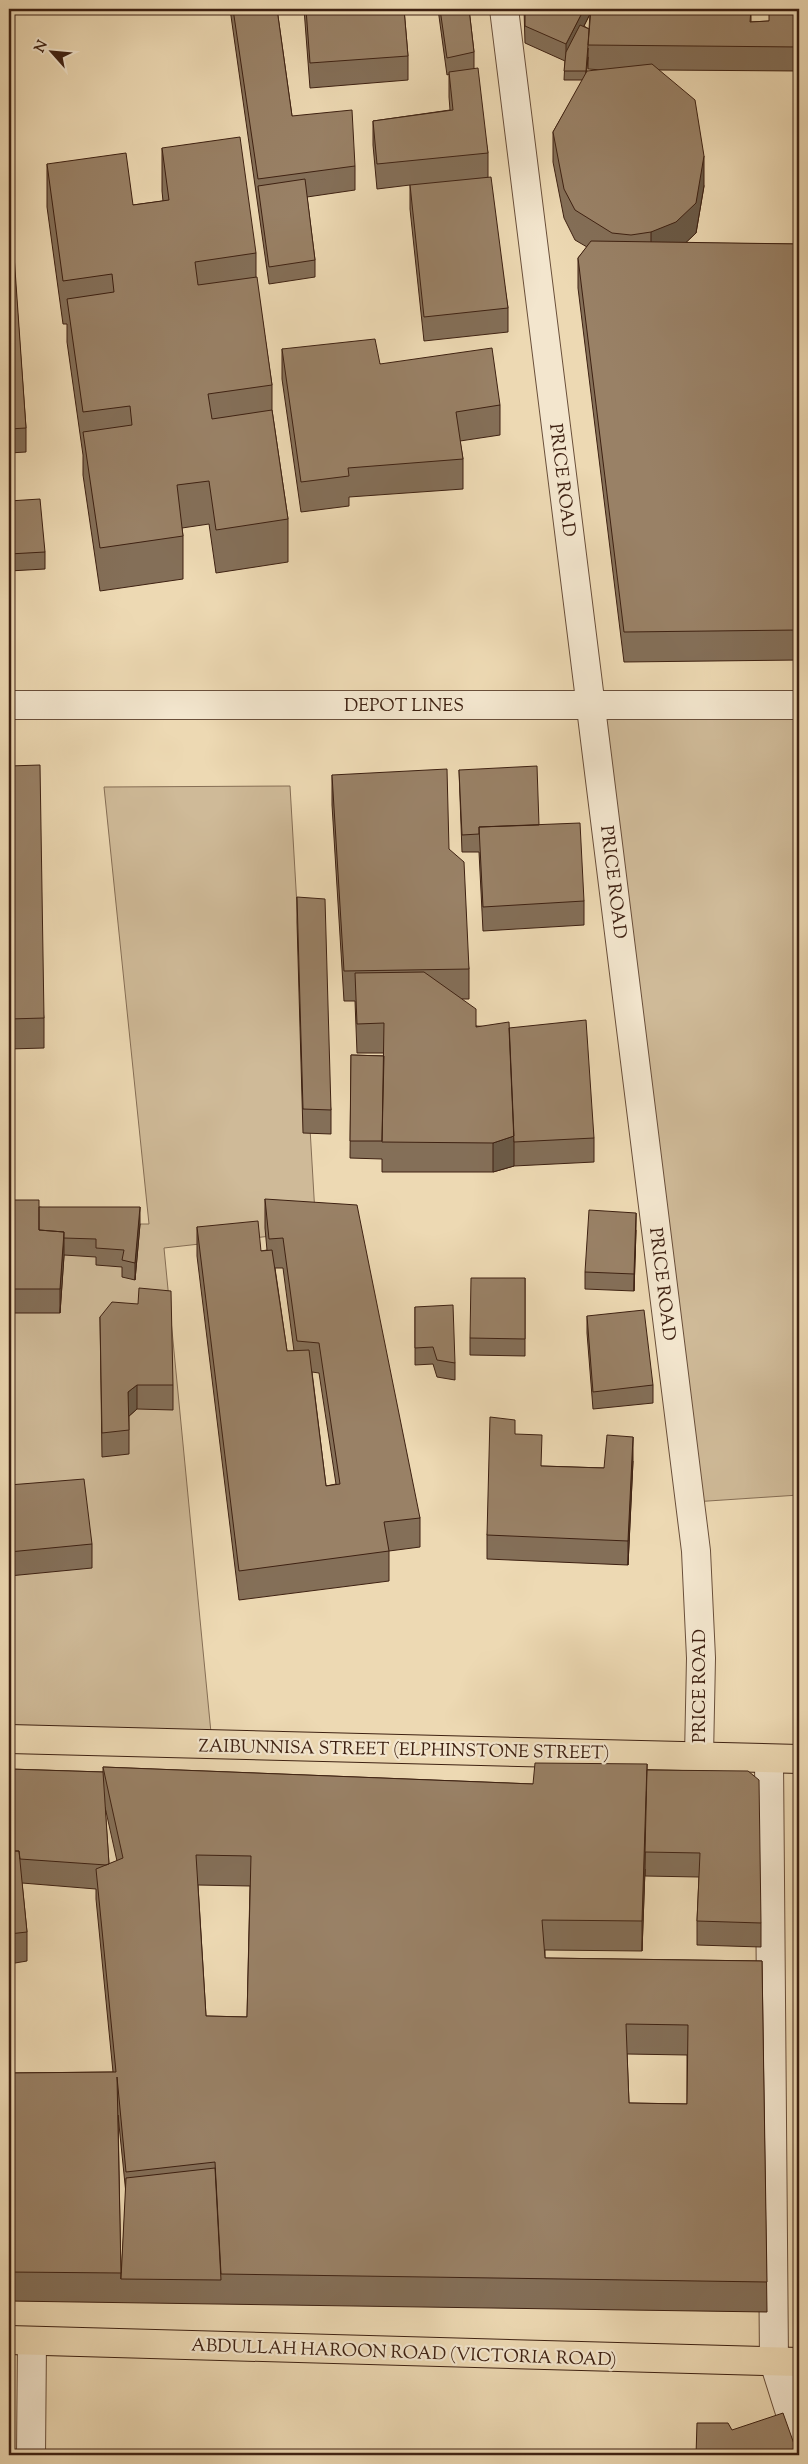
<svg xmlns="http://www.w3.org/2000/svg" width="808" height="2464" font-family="'Sorts Mill Goudy',serif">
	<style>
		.green { fill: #cfba98; stroke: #866e55 }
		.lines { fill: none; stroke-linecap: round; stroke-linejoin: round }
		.minor-casing { stroke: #6a4f3a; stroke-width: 30 }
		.tertiary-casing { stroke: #6a4f3a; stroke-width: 30 }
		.primary-casing { stroke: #3e2112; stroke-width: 30 }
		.minor { stroke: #f3e6ce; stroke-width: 28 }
		.tertiary { stroke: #f3e6ce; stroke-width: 28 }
		.primary { stroke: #edd9b3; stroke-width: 28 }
		.wall { fill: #846f58; stroke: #3e2112; fill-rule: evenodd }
		.shaded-wall { fill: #6b5a47; stroke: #3e2112 }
		.building { fill: #998166; stroke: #3e2112; fill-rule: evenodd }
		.labels { text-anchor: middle; stroke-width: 4.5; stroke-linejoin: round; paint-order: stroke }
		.street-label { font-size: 18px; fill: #3e2112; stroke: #f3e6ce }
	</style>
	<rect width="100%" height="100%" fill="#edd9b3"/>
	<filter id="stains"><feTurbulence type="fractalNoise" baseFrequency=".004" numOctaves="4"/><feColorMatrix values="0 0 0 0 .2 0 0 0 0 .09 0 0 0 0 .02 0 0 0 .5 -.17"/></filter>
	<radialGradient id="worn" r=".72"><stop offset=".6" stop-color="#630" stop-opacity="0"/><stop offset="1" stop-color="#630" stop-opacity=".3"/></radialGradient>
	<path class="green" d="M592,705H799V1495L693,1502Z
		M290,786L316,1231L164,1248L212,1743L9,1740V1224H149L104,787Z"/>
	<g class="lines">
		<defs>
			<path id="minor" d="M504,9L696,1551L701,1658L699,1756
				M769,1760L774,2362L799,2441
				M31,2455L32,2341"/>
			<path id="tertiary" d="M9,705H799"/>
			<path id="primary" d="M9,1739L799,1759
				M9,2340L799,2362"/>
		</defs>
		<use href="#minor" class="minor-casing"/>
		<use href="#tertiary" class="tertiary-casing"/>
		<use href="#primary" class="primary-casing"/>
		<use href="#minor" class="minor"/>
		<use href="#tertiary" class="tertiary"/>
		<use href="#primary" class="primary"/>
	</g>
	<path class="wall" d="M230,9H277L292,116L355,166V190L307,197L315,260V277L269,284Z
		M304,9H404L408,56V80L310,88Z
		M438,9H469L474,52V69L488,153V178L508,308V332L424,341L410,209V185L377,189L373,145V121L450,110L449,97V74L447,75Z
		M524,9H751V22L769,21L799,9V71L659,70L704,186L696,233L685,243L799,244V660L624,662L578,288V258L587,247L575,240L564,218L553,162V132L583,80H564L565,61L525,43ZM590,14L589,29L584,26ZM588,57V69L602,70L586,73Z
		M162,148L256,253V277L272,385V410L288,519V562L216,573L209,524L182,528L183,536V579L100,591L83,475V455L67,342V324H63L47,207V164L133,205L163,201L162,191Z
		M9,197L26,428V452L9,453Z
		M282,349L380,364L500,405V435L460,441L463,459V489L349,497V506L301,512L282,379Z
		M9,501L45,552V569L9,571Z
		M9,766L44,1018V1048L9,1049Z
		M459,770L539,825L584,901V925L483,931L479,852H462Z
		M332,775L449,849L469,969V999H462L476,1026L509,1028L594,1138V1162L514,1166L493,1172H382V1159L350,1158L351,1055L384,1056V1053H357L355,1001H344L332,805Z
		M297,897L331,1110V1134L303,1133L297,922Z
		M265,1199L420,1518V1547L389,1551V1581L239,1600L197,1256V1227L261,1251L267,1250L265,1228ZM275,1268H283L294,1351H287ZM312,1372L319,1373L336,1484L326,1486Z
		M9,1200L39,1207L140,1224L135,1280L122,1277V1267L96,1265V1257L64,1255L60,1313H9Z
		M636,1230L634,1291L585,1289V1272Z
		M525,1278V1356L470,1355V1338Z
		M415,1307L455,1363V1380L437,1377L433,1364L415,1365Z
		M587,1316L653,1385V1403L593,1409L587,1333Z
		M100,1317L173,1385V1410L137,1409L129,1416V1454L102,1457Z
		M515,1434L541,1466L604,1468L633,1461L628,1565L487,1559V1535Z
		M9,1485L92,1544V1568L9,1576Z
		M103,1767L533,1784L647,1770L761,1923V1947L697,1945V1921L699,1877L645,1876V1869L642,1951L545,1950V1958L762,1961L767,2312L9,2301V2073L113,2072L96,1899V1889L22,1883L27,1932V1961L9,1964V1769L103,1772ZM105,1807L117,1861L109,1864ZM198,1885L250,1886L247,2017L206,2016ZM627,2054L687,2055V2104L629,2103ZM118,2115L126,2194L121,2279Z
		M9,1989L10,1995V2020H9Z"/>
	<path class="shaded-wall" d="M584,9H592V10L566,61V44Z
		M588,48V57L586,80V71Z
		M704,156V186L696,233L676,252L651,262V232Z
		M514,1136V1166L493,1172V1143Z
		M140,1207V1224L135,1280V1263Z
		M636,1213V1230L634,1291V1274Z
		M64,1232V1256L60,1313V1289Z
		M137,1385V1409L128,1417V1392Z
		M633,1437V1461L628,1565V1541Z
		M647,1764L645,1869L642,1951V1921Z"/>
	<path class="building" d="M233,9H277L292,116L352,110L355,166L258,179Z
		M306,9H404L408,56L310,63Z
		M440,9H469L474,52L447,58Z
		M525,9H584L566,44L525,26Z
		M591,9H751L750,22L769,21V9H799V47L588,45Z
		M580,25L589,29L588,45L586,71H564L566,52Z
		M652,64L695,100L704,156L696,203L676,222L651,232L631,235L612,233L575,210L564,189L553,132L587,71Z
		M478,68L488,153L377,164L373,121L453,110L449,72Z
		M240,137L256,253L195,262L198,285L257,277L272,385L208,394L212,419L272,410L288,519L216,530L209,481L177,485L183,536L100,548L83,432L132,425L130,406L83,412L67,299L114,292L112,274L63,281L47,164L126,153L133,205L169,200L162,148Z
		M491,177L508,308L424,317L410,185Z
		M305,179L315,260L269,267L258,186Z
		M9,197H10L26,428L9,429Z
		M591,241L799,244V630L624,632L578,258Z
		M375,339L380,364L492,348L500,405L456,412L463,459L348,468L349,476L301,482L282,349Z
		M40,499L45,552L9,554V501Z
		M40,765L44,1018L9,1019V766Z
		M537,766L539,825L479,827V834L462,835L459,770Z
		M447,769L449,849L464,862L469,969L344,971L332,775Z
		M580,823L584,901L483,907L479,827Z
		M297,897L325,899L331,1110L303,1109Z
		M424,972L476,1009V1027L509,1022L514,1136L493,1143L382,1142L384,1023L357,1024L355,973Z
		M586,1020L594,1138L514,1142L509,1028Z
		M351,1055L384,1056L382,1141H350Z
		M265,1199L357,1205L420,1518L384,1522L389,1551L239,1571L197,1227L258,1221L261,1251L272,1250L287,1351L309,1350L326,1486L340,1484L319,1343L297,1341L283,1238L269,1239Z
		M9,1200H39V1230L64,1232L60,1289H9Z
		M39,1207H140L135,1263L122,1260L124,1250L96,1248V1239L64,1238V1232L39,1230Z
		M589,1210L636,1213L634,1274L585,1272Z
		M471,1278H525V1339L470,1338Z
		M139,1288L171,1291L173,1385H137L128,1392L129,1430L102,1433L100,1317L112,1302L138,1304Z
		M453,1305L455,1363L437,1360L433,1347L415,1348V1307Z
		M644,1310L653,1385L593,1392L587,1316Z
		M490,1417L515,1420V1434L542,1435L541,1466L604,1468L607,1435L633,1437L628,1541L487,1535Z
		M84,1479L92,1544L9,1552V1485Z
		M535,1763L647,1764L642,1921L542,1920L545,1958L762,1961L767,2282L221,2274L215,2162L126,2172L117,2077L121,2273L9,2272V2073L116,2072L96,1869L123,1858L103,1767L533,1784ZM196,1855L251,1856L247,2017L206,2016ZM626,2024L688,2025L687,2104L629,2103Z
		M9,1769L103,1772L109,1864L106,1865L20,1859L19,1851H9Z
		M647,1770L748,1771L759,1780L761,1923L697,1921L700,1853L645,1852Z
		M9,1851H19L27,1932L9,1934Z
		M215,2168L221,2280L121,2279L126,2178Z
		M783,2413L798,2455H696L697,2423H728L732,2430Z"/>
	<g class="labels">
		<g class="street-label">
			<text transform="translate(563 480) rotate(83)" y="6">PRICE ROAD</text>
			<text x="404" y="711">DEPOT LINES</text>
			<text transform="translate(614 882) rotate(83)" y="6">PRICE ROAD</text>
			<text transform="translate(663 1284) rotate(83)" y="6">PRICE ROAD</text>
			<text transform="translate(699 1686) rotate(-90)" y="6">PRICE ROAD</text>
			<text transform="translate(404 1749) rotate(1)" y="6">ZAIBUNNISA STREET (ELPHINSTONE STREET)</text>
			<text transform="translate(404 2352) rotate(2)" y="6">ABDULLAH HAROON ROAD (VICTORIA ROAD)</text>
		</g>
	</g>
	<rect width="808" height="2464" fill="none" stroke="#edd9b3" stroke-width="30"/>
	<rect x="10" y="10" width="788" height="2444" fill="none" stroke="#3e2112" stroke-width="2.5"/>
	<rect x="15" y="15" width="778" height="2434" fill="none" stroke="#3e2112"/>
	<g transform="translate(52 52) rotate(297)" stroke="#f3e6ce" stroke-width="4" paint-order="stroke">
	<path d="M0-4L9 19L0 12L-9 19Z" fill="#3e2112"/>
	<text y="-8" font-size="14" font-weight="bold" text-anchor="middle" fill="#3e2112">N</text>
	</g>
	<rect width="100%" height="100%" filter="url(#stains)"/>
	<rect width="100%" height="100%" fill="url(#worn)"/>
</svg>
